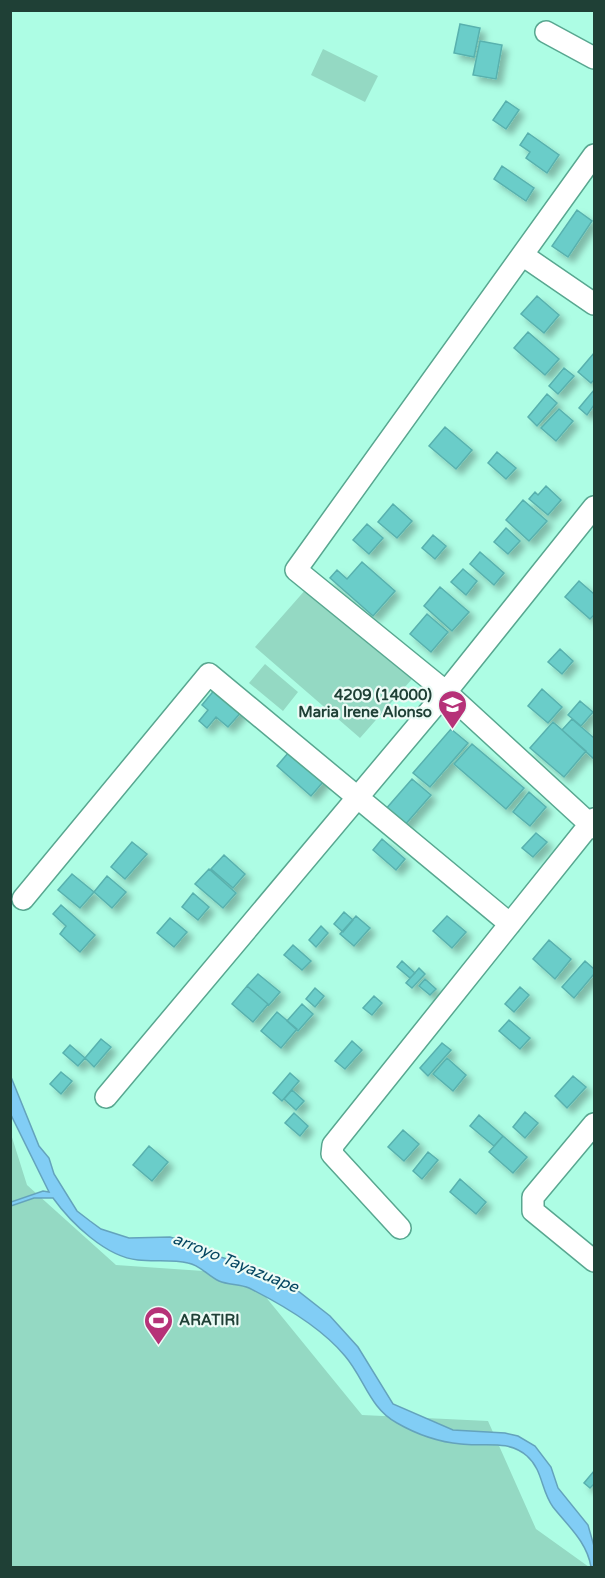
<svg xmlns="http://www.w3.org/2000/svg" width="605" height="1578" font-family="'Varela Round',sans-serif">
	<style>
		.green { fill: #94d9c3 }
		.water { fill: #81cdf5; stroke: #64a3bc; stroke-width: 1.5 }
		.building { fill: #6acdc9; stroke: #58b1ae; stroke-width: 1.5; filter: url(#shadow) }
		.lines { fill: none; stroke-linecap: round; stroke-linejoin: round }
		.minor-casing { stroke: #58a790; stroke-width: 24 }
		.minor { stroke: #fff; stroke-width: 21 }
		.labels { text-anchor: middle; stroke-width: 4.5; stroke-linejoin: round; paint-order: stroke }
		.poi-label { font-size: 15px; font-weight: bold; fill: #1f4036; stroke: #ecfbf6; text-anchor: end }
		.water-label { font-size: 16px; font-style: italic; fill: #044661; stroke: #ecfbf6 }
	</style>
	<defs>
		<filter id="shadow"><feDropShadow dx="5.5" dy="5.5" stdDeviation="3" flood-color="#0004"/></filter>
	</defs>
	<rect width="100%" height="100%" fill="#adfde4"/>
	<path class="green" d="M323,49L378,76L365,102L311,75Z
		M307,588L412,679L360,738L255,647Z
		M265,664L298,692L283,711L249,683Z
		M10,1131L27,1185L116,1265L247,1274L362,1415L488,1421L536,1529L589,1567H11Z"/>
	<path class="water" d="M11,1077L39,1146L49,1158L54,1174L77,1211L90,1221L101,1229L129,1238L170,1237L183,1241L194,1249L237,1262L298,1291L330,1316L358,1347L393,1404L453,1430L505,1433L518,1436L535,1446L551,1467L558,1488L588,1525L594,1546V1567H591C587,1542 568,1526 553,1507C541,1491 543,1470 527,1456C508,1439 483,1447 461,1444C439,1442 416,1434 397,1423C370,1409 364,1378 345,1356C321,1327 283,1305 249,1288C240,1284 228,1285 219,1281C208,1276 200,1265 188,1263C171,1259 155,1262 138,1260C106,1257 71,1223 53,1198H34L11,1206V1202L43,1191L49,1192L11,1115Z"/>
	<path class="building" d="M460,24L480,28L474,57L454,53Z
		M480,41L502,45L496,79L473,75Z
		M506,101L519,110L506,129L493,120Z
		M528,133L559,155L547,173L526,158L530,152L520,145Z
		M502,166L534,188L526,201L494,179Z
		M577,210L592,221L568,257L552,246Z
		M537,296L559,315L544,333L521,314Z
		M528,332L559,359L545,375L514,348Z
		M594,353V380L591,383L578,372Z
		M564,368L574,376L558,394L549,386Z
		M594,390V405L587,415L579,408Z
		M547,394L557,403L537,426L528,417Z
		M559,409L573,421L556,441L541,428Z
		M445,427L472,450L456,469L429,446Z
		M497,452L516,468L506,479L488,463Z
		M546,486L561,500L548,515L529,499L535,492L538,495Z
		M523,500L547,521L529,541L506,520Z
		M393,504L412,521L397,538L378,522Z
		M367,524L383,538L369,554L353,540Z
		M506,528L520,541L508,554L494,542Z
		M433,535L446,546L435,559L422,548Z
		M480,552L504,573L494,585L470,564Z
		M362,562L395,591L373,616L330,578L337,570L347,579Z
		M463,569L477,581L466,595L451,582Z
		M579,581L594,594V615L590,619L565,597Z
		M440,587L469,612L452,631L424,606Z
		M427,614L448,632L431,652L410,634Z
		M560,649L573,661L562,674L548,662Z
		M216,688L243,710L228,727L216,717L207,728L199,721L208,710L202,705Z
		M542,689L562,707L548,723L528,706Z
		M580,701L593,712L581,726L568,715Z
		M572,719L594,738V759L562,730Z
		M553,722L586,751L564,777L530,748Z
		M451,729L468,743L430,787L413,773Z
		M472,744L524,788L506,809L454,764Z
		M295,745L329,775L311,796L277,766Z
		M412,779L431,795L404,826L385,810Z
		M529,792L546,807L530,826L513,812Z
		M536,833L547,842L533,857L522,848Z
		M382,839L405,859L396,870L373,850Z
		M132,842L147,854L125,879L111,867Z
		M224,855L245,874L233,888L211,869Z
		M209,869L236,893L223,908L195,884Z
		M72,874L94,892L80,908L58,890Z
		M107,876L126,892L112,908L94,892Z
		M193,893L209,907L198,920L182,907Z
		M61,905L95,935L80,952L60,934L66,926L53,914Z
		M344,912L353,920L343,932L334,924Z
		M356,916L370,928L354,946L340,934Z
		M447,916L466,932L452,948L433,931Z
		M170,918L187,932L174,947L157,933Z
		M321,926L328,933L316,947L309,940Z
		M549,940L571,959L555,979L533,959Z
		M293,945L311,961L302,970L284,955Z
		M402,961L415,973L410,978L397,967Z
		M585,961L594,969V974L574,998L562,987Z
		M419,968L425,974L412,988L406,983Z
		M258,974L280,992L269,1005L247,986Z
		M425,979L436,989L430,995L419,986Z
		M247,986L268,1004L253,1022L232,1004Z
		M520,987L529,995L514,1012L505,1004Z
		M315,988L324,996L315,1007L306,999Z
		M374,996L382,1003L372,1015L363,1008Z
		M302,1004L313,1014L298,1031L287,1021Z
		M277,1012L297,1029L281,1048L261,1031Z
		M509,1020L530,1038L520,1049L499,1031Z
		M101,1039L111,1047L94,1067L85,1058Z
		M352,1041L362,1050L345,1069L335,1061Z
		M442,1043L451,1050L428,1076L420,1068Z
		M70,1045L85,1058L78,1066L63,1053Z
		M447,1058L466,1075L453,1091L433,1074Z
		M61,1072L72,1081L61,1094L50,1084Z
		M290,1073L299,1081L282,1101L273,1093Z
		M573,1076L586,1087L567,1108L555,1096Z
		M292,1090L304,1101L296,1110L284,1099Z
		M525,1112L538,1123L525,1138L513,1127Z
		M294,1113L308,1126L300,1136L285,1123Z
		M479,1115L503,1136L494,1146L470,1126Z
		M403,1130L419,1144L404,1161L388,1147Z
		M503,1136L527,1157L513,1173L489,1152Z
		M149,1146L168,1162L152,1181L133,1165Z
		M428,1152L438,1160L422,1179L413,1171Z
		M460,1179L486,1202L476,1214L450,1192Z
		M594,1471V1484L590,1488L584,1483Z"/>
	<g class="lines">
		<defs>
			<path id="minor" d="M546,32L594,58
				M594,155L296,570L446,692L594,828
				M524,256L594,304
				M23,899L209,674L510,924
				M106,1097L446,692L594,507
				M594,1124L533,1197V1211L594,1261
				M400,1228L332,1154L333,1145L594,819"/>
		</defs>
		<use href="#minor" class="minor-casing"/>
		<use href="#minor" class="minor"/>
	</g>
	<defs>
		<symbol id="school-pin" viewBox="-11 -11 22 30"><path d="M0 17L-7.5 6A9.5 9.5 0 1 1 7.5 6Z" fill="#b63278" stroke="#ecfbf6"/><path d="M0-5L7-2L0 1L-7-2ZM-4 1L0 2.5L4 1V4Q0 6-4 4Z" fill="#fff"/></symbol>
		<symbol id="stadium-pin" viewBox="-11 -11 22 30"><path d="M0 17L-7.5 6A9.5 9.5 0 1 1 7.5 6Z" fill="#b63278" stroke="#ecfbf6"/><path d="M0-5a6.5 5 0 1 0 0 10a6.5 5 0 1 0 0-10ZM-3.5-1.8h7v3.6h-7Z" fill="#fff"/></symbol>
	</defs>
	<g fill-rule="evenodd">
		<use href="#school-pin" x="436" y="688" width="33" height="45"/>
		<use href="#stadium-pin" x="142" y="1304" width="33" height="45"/>
	</g>
	<g class="labels">
		<g class="poi-label">
			<text x="432" y="700">4209 (14000)<tspan x="432" dy="17">Maria Irene Alonso</tspan></text>
			<text x="179" y="1325" text-anchor="start">ARATIRI</text>
		</g>
		<g class="water-label">
			<text transform="translate(236 1262) rotate(22)" y="6">arroyo Tayazuape</text>
		</g>
	</g>
	<rect width="605" height="1578" fill="none" stroke="#1f4036" stroke-width="24"/>
</svg>
